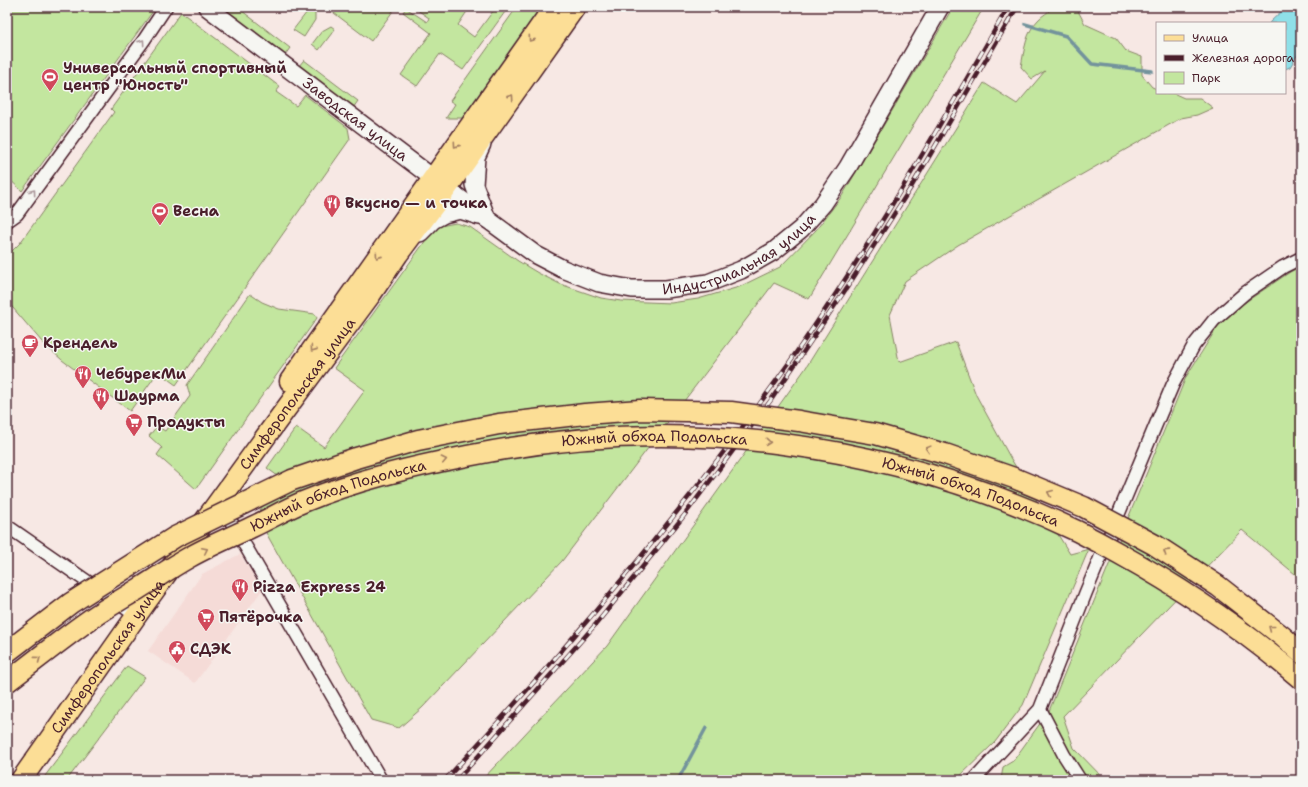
<svg xmlns="http://www.w3.org/2000/svg" width="1308" height="787" font-family="'Shantell Sans',sans-serif">
	<style>
		.built { fill: #f5dbd7 }
		.green { fill: #c3e69f; stroke: #868265 }
		.water { fill: #8fe0e8; stroke: #73939c }
		.lines { fill: none; stroke-linecap: round; stroke-linejoin: round }
		.stream { stroke: #73939c; stroke-width: 3.5 }
		.street-casing { stroke: #4a1f2b; stroke-width: 15 }
		.secondary-casing { stroke: #4a1f2b; stroke-width: 20 }
		.primary-casing { stroke: #4a1f2b; stroke-width: 23 }
		.street { stroke: #f6f6f2; stroke-width: 12 }
		.secondary { stroke: #f6f6f2; stroke-width: 17 }
		.primary { stroke: #fcde96; stroke-width: 20 }
		.rail-casing { stroke: #4a1f2b; stroke-width: 4.5 }
		.rail { stroke: #f6f6f2; stroke-width: 3; stroke-dasharray: 9; stroke-linecap: butt }
		.primary-bridge-casing { stroke: #4a1f2b; stroke-width: 23; stroke-linecap: butt }
		.primary-bridge { stroke: #fcde96; stroke-width: 20 }
		.oneway { stroke: #a37e60 }
		.oneway2 { stroke: #a99598 }
		.labels { text-anchor: middle; stroke-width: 3; stroke-linejoin: round; paint-order: stroke }
		.poi-label { font-size: 15px; font-weight: bold; fill: #4a1f2b; stroke: #f6f6f2; text-anchor: start }
		.street-label { font-size: 15px; fill: #4a1f2b; stroke: #f6f6f2 }
	</style>
	<rect width="100%" height="100%" fill="#f7e8e4"/>
	<filter id="ink" filterUnits="userSpaceOnUse"><feTurbulence type="fractalNoise" baseFrequency=".025" numOctaves="2"/><feDisplacementMap in="SourceGraphic" scale="8" xChannelSelector="R" yChannelSelector="G"/><feConvolveMatrix kernelMatrix="1 2 1 2 8 2 1 2 1" color-interpolation-filters="sRGB"/></filter>
	<g filter="url(#ink)">
		<path class="built" d="M240,554L262,590L195,683L148,651L202,574Z"/>
		<path class="green" d="M7,7H156L22,191L7,177Z
			M222,7H237L290,48L285,55Z
			M302,7H312L315,9V20L304,37L293,30L307,12Z
			M326,7H396L371,41Z
			M413,7H421L424,9L425,7H470L458,25L474,37L496,7H498L505,12L463,70L440,54L417,86L401,75L431,33L403,12L406,8L427,22L429,18Z
			M517,7H544L470,112L463,118H446L455,104L450,101Z
			M953,7H984L809,299L774,283L562,561L422,708L399,728L371,720L256,515L283,480L267,468L296,427L324,447L365,390L334,368L431,233L440,226L456,223L470,227L518,261L538,273L560,284L601,298L621,301L671,303L698,299L739,287L780,267L816,230L842,196Z
			M1052,7H1078L1077,9L1085,24L1116,38L1126,51L1142,57V75L1152,87L1157,89V93H1173L1184,98H1200L1213,108L1197,115L1181,118L958,245L905,281L890,315L899,362L956,342L976,395L1011,459L1070,554L1089,549L1023,705L995,742L956,780H482L607,646L805,369L984,83L1017,104L1045,71L1032,79L1021,67C1024,51 1026,32 1038,20C1042,15 1049,13 1052,7Z
			M181,12L280,87L276,92L296,106L305,95L348,128L350,139L176,385L158,372L130,411L62,360L42,342L7,301V256L20,243L114,112L111,109Z
			M331,26L335,29L319,50L312,44L322,31Z
			M304,60L358,101L353,108L298,67Z
			M1301,266V579L1242,530L1063,716L1074,748L1105,780H1001L1003,767L1013,761L1049,711L1186,377L1218,326L1244,303L1290,272Z
			M250,294L262,302L279,309L315,314L317,318L196,489L157,455L162,448L149,436L157,426L165,431L190,396L187,385Z
			M127,666L145,677L67,780H42Z"/>
		<path class="water" d="M1286,7H1301V49L1290,67L1285,69V23H1269Z"/>
		<g class="lines">
			<path class="stream" d="M1025,24L1066,36L1092,64L1152,71
				M678,780L706,728"/>
			<defs>
				<path id="street" d="M7,221L17,214L144,40L166,7
					M221,509L225,512L232,523L381,780
					M7,526L137,616
					M1040,709L1064,755L1080,780
					M974,780L1040,709L1086,592L1159,417L1173,384L1194,345L1214,320L1245,293L1283,267L1301,258"/>
				<g id="secondary">
					<path id="s1" d="M207,7L487,219L536,255L563,269L599,283L632,289H666L708,283L741,270L774,251L801,229L823,204L848,167L940,7"/>
					<path d="M482,144L476,157L474,185L487,219"/>
					<path d="M420,233L433,220L444,214L460,210L479,216"/>
				</g>
				<g id="primary">
					<path d="M290,381L554,7"/>
					<path id="s2" d="M21,780L146,602L277,421L371,294L398,254L447,188L575,7"/>
				</g>
			</defs>
			<use href="#street" class="street-casing"/>
			<use href="#secondary" class="secondary-casing"/>
			<use href="#primary" class="primary-casing"/>
			<use href="#street" class="street"/>
			<use href="#secondary" class="secondary"/>
			<use href="#primary" class="primary"/>
			<defs>
				<path id="rail" d="M445,780C558,659 665,533 763,399C854,275 931,141 1008,7
					M457,780L596,624L683,517L771,400L848,286L910,189L1017,7"/>
			</defs>
			<use href="#rail" class="rail-casing"/>
			<use href="#rail" class="rail"/>
			<defs>
				<g id="primary-bridge">
					<path d="M7,652L71,603L175,537L292,480L356,458L418,440L499,424L585,414L640,410L731,412L799,421L875,434L945,454L1014,478L1084,507L1155,545L1218,586L1282,636L1301,653"/>
					<path id="s3" d="M7,682C35,661 63,638 92,618C108,607 124,598 140,588C156,578 172,567 188,558C209,546 231,537 252,527C269,519 286,509 303,502C356,480 412,467 467,456C675,413 885,440 1077,531C1091,538 1106,546 1120,554C1185,590 1245,631 1301,679"/>
				</g>
			</defs>
			<use href="#primary-bridge" class="primary-bridge-casing"/>
			<use href="#primary-bridge" class="primary-bridge"/>
		</g>
		<defs><path id="oneway-chevron" d="M-2-3.5L2.5 0L-2 3.5" fill="none" stroke-width="1.6" stroke-linecap="round" stroke-linejoin="round"/></defs>
		<g class="oneway">
			<use href="#oneway-chevron" transform="translate(531 39) rotate(125)"/>
			<use href="#oneway-chevron" transform="translate(511 97) rotate(-55)"/>
			<use href="#oneway-chevron" transform="translate(456 145) rotate(125)"/>
			<use href="#oneway-chevron" transform="translate(378 256) rotate(125)"/>
			<use href="#oneway-chevron" transform="translate(313 349) rotate(125)"/>
			<use href="#oneway-chevron" transform="translate(768 442) rotate(5)"/>
			<use href="#oneway-chevron" transform="translate(928 449) rotate(-165)"/>
			<use href="#oneway-chevron" transform="translate(444 460) rotate(-12)"/>
			<use href="#oneway-chevron" transform="translate(1050 493) rotate(-157)"/>
			<use href="#oneway-chevron" transform="translate(205 550) rotate(-26)"/>
			<use href="#oneway-chevron" transform="translate(1166 552) rotate(-147)"/>
			<use href="#oneway-chevron" transform="translate(1271 628) rotate(-142)"/>
			<use href="#oneway-chevron" transform="translate(38 659) rotate(-37)"/>
		</g>
		<g class="oneway2">
			<use href="#oneway-chevron" transform="translate(142 42) rotate(-55)"/>
			<use href="#oneway-chevron" transform="translate(33 192) rotate(-54)"/>
		</g>
	</g>
	<defs>
		<symbol id="stadium-pin" viewBox="-11 -11 22 30"><path d="M0 17L-7.5 6A9.5 9.5 0 1 1 7.5 6Z" fill="#d1495b" stroke="#f6f6f2"/><path d="M0-5a6.5 5 0 1 0 0 10a6.5 5 0 1 0 0-10ZM-3.5-1.8h7v3.6h-7Z" fill="#fff"/></symbol>
		<symbol id="restaurant-pin" viewBox="-11 -11 22 30"><path d="M0 17L-7.5 6A9.5 9.5 0 1 1 7.5 6Z" fill="#d1495b" stroke="#f6f6f2"/><path d="M-5-6h1v4h1v-4h1v4h1v-4h1v5L-1.5 .5V6h-2V.5L-5-1ZM5-6V6H3V1.5H1.5Q1.5-4 5-6Z" fill="#fff"/></symbol>
		<symbol id="cafe-pin" viewBox="-11 -11 22 30"><path d="M0 17L-7.5 6A9.5 9.5 0 1 1 7.5 6Z" fill="#d1495b" stroke="#f6f6f2"/><path d="M-5.5-4.5H6V0H3Q3 3.5 0 3.5H-2.5Q-5.5 3.5-5.5 0ZM3-3.2v2h1.7v-2ZM-6 4.5H4V6H-6Z" fill="#fff"/></symbol>
		<symbol id="supermarket-pin" viewBox="-11 -11 22 30"><path d="M0 17L-7.5 6A9.5 9.5 0 1 1 7.5 6Z" fill="#d1495b" stroke="#f6f6f2"/><path d="M-6-5.5h2.5l.6 2H6L4.5 2H-2.5L-4.4-4H-6ZM-1.5 3.2a1.3 1.3 0 1 0 .1 0ZM3 3.2a1.3 1.3 0 1 0 .1 0Z" fill="#fff"/></symbol>
		<symbol id="civic-pin" viewBox="-11 -11 22 30"><path d="M0 17L-7.5 6A9.5 9.5 0 1 1 7.5 6Z" fill="#d1495b" stroke="#f6f6f2"/><path d="M-.6-6.5H3V-4.5H.6V-3L4-1V1h2V6H-6V1h2V-1L-.6-3ZM-1.2 2.5V6h2.4V2.5Z" fill="#fff"/></symbol>
	</defs>
	<g fill-rule="evenodd">
		<use href="#stadium-pin" x="40" y="67" width="20" height="27"/>
		<use href="#restaurant-pin" x="322" y="193" width="20" height="27"/>
		<use href="#stadium-pin" x="150" y="201" width="20" height="27"/>
		<use href="#cafe-pin" x="20" y="333" width="20" height="27"/>
		<use href="#restaurant-pin" x="73" y="364" width="20" height="27"/>
		<use href="#restaurant-pin" x="91" y="386" width="20" height="27"/>
		<use href="#supermarket-pin" x="124" y="412" width="20" height="27"/>
		<use href="#restaurant-pin" x="230" y="577" width="20" height="27"/>
		<use href="#supermarket-pin" x="196" y="607" width="20" height="27"/>
		<use href="#civic-pin" x="167" y="639" width="20" height="27"/>
	</g>
	<g class="labels">
		<g class="poi-label">
			<text x="63" y="73">Универсальный спортивный<tspan x="63" dy="17">центр "Юность"</tspan></text>
			<text x="345" y="208">Вкусно — и точка</text>
			<text x="173" y="216">Весна</text>
			<text x="43" y="348">Крендель</text>
			<text x="96" y="379">ЧебурекМи</text>
			<text x="114" y="401">Шаурма</text>
			<text x="147" y="427">Продукты</text>
			<text x="253" y="592">Pizza Express 24</text>
			<text x="219" y="622">Пятёрочка</text>
			<text x="190" y="654">СДЭК</text>
		</g>
		<g class="street-label">
			<text dy="5" stroke="none"><textPath href="#s1" startOffset="186">Заводская улица</textPath></text>
			<text dy="5" stroke="none"><textPath href="#s1" startOffset="631">Индустриальная улица</textPath></text>
			<text dy="5" stroke="none"><textPath href="#s2" startOffset="475">Симферопольская улица</textPath></text>
			<text dy="5" stroke="none"><textPath href="#s3" startOffset="707">Южный обход Подольска</textPath></text>
			<text dy="5" stroke="none"><textPath href="#s3" startOffset="1030">Южный обход Подольска</textPath></text>
			<text dy="5" stroke="none"><textPath href="#s3" startOffset="383">Южный обход Подольска</textPath></text>
			<text dy="5" stroke="none"><textPath href="#s2" startOffset="151">Симферопольская улица</textPath></text>
		</g>
	</g>
	<rect width="1308" height="787" fill="none" stroke="#f6f6f2" stroke-width="24"/>
	<rect x="12" y="12" width="1284" height="763" fill="none" stroke="#4a1f2b" stroke-width="1.5" filter="url(#ink)"/>
	<rect x="1156" y="22" width="130" height="72" fill="#f6f6f2" stroke="#b1a0a2"/>
	<rect x="1164" y="35" width="20" height="6" fill="#fcde96" stroke="#b1a0a2"/>
	<text x="1192" y="42" font-size="12" fill="#4a1f2b">Улица</text>
	<rect x="1164" y="55" width="20" height="6" fill="#4a1f2b" stroke="#b1a0a2"/>
	<text x="1192" y="62" font-size="12" fill="#4a1f2b">Железная дорога</text>
	<rect x="1164" y="72" width="20" height="12" fill="#c3e69f" stroke="#b1a0a2"/>
	<text x="1192" y="82" font-size="12" fill="#4a1f2b">Парк</text>
</svg>
